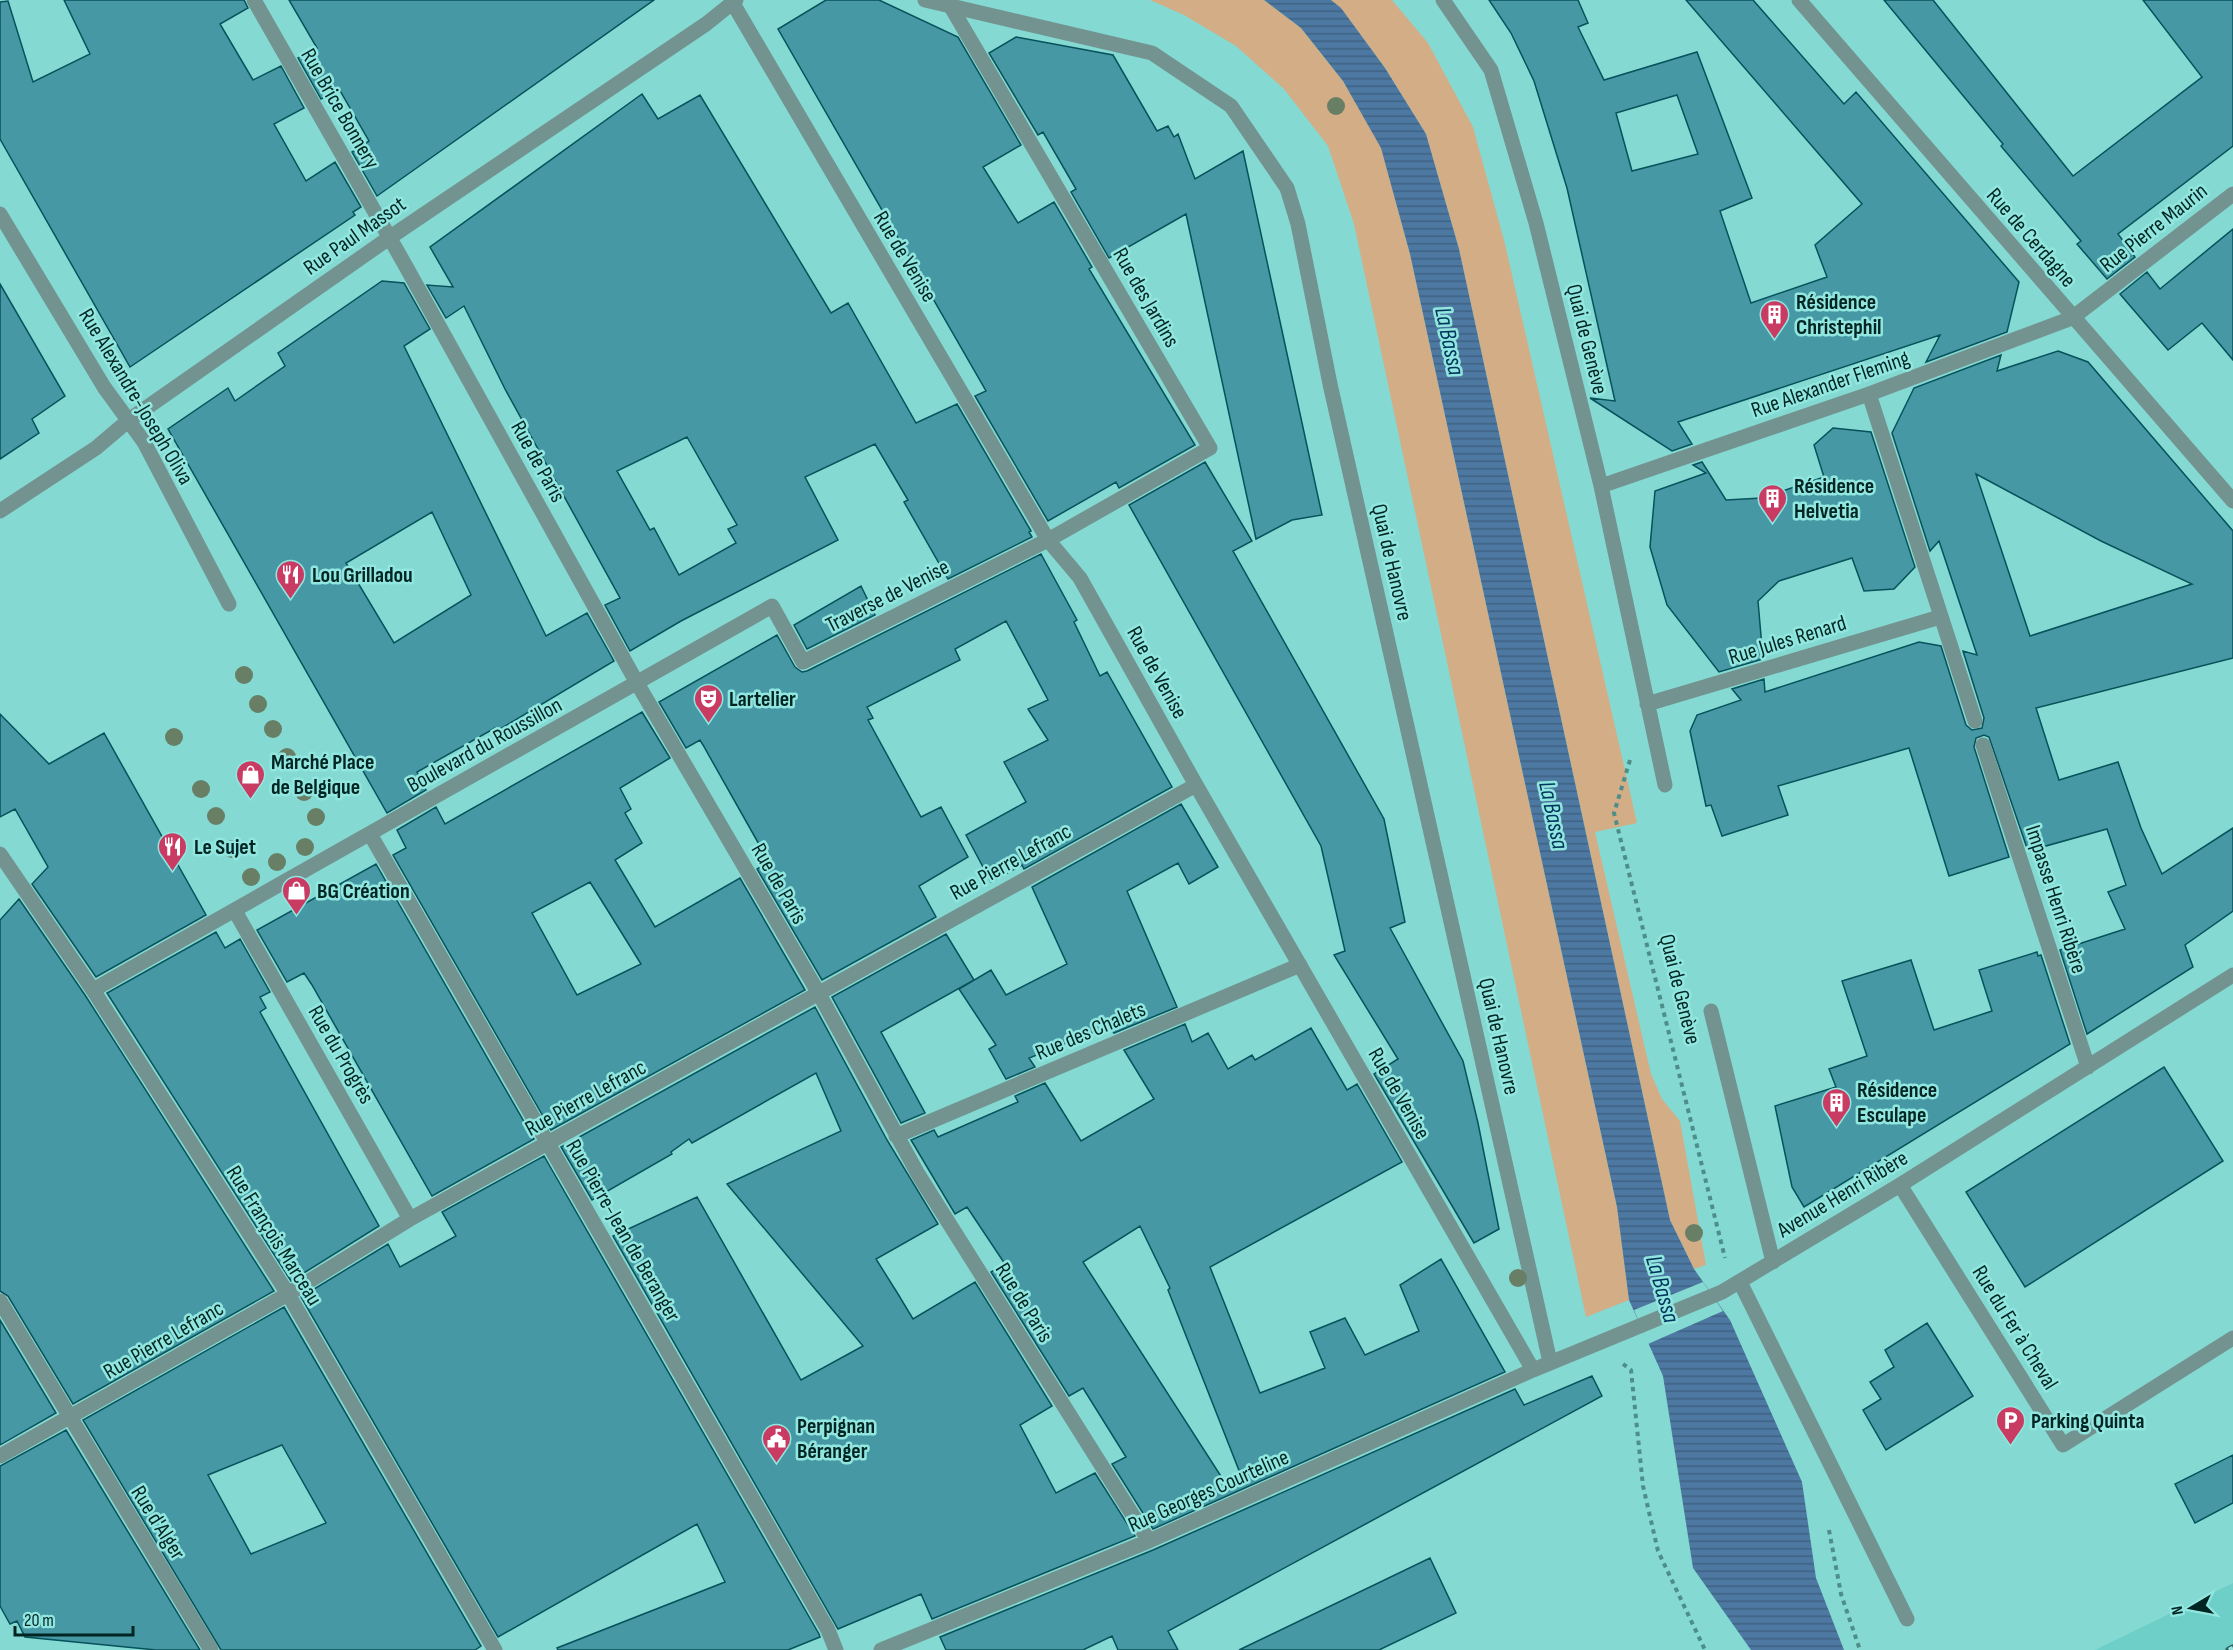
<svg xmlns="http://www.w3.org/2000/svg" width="2233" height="1650" font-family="'Sofia Sans Condensed',sans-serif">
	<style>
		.built { fill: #6dcfc7 }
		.green { fill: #d2ad86 }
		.water { fill: url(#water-rules) }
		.pier { fill: #84dad2 }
		.building { fill: #4798a5; stroke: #07525b; stroke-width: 1.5; fill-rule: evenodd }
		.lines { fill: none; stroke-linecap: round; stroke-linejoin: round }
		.path { stroke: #4d8e89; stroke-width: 4; stroke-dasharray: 4.5 4.5; stroke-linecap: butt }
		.minor { stroke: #739390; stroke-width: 15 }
		.rail-casing { stroke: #2e6460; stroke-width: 7 }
		.rail { stroke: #91e7df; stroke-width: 4.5; stroke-dasharray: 14; stroke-linecap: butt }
		.tree { fill: #687f66 }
		.labels { text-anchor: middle; stroke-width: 5; stroke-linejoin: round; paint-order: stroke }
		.street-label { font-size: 22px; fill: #002523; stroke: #91e7df }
		.poi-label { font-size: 22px; font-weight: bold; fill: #002523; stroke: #91e7df; text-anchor: start }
		.water-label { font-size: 24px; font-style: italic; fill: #00345d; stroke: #91e7df }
	</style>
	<defs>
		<pattern id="water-rules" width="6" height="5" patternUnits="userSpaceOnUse" patternTransform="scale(1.5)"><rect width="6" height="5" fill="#4d78a1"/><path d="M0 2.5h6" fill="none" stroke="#3e6283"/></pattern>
	</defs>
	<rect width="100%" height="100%" fill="#84dad2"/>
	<path class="built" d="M2233,1583V1650H2095L2101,1647Z"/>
	<path class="green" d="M1150,0H1264L1301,28L1343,81L1381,147L1410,254L1617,1207L1629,1300L1586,1317L1354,224L1328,146L1284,89L1236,46L1184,15Z
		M1331,0H1392L1428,43L1473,127L1505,244L1637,823L1595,832L1651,1074L1662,1099L1680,1121L1706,1265L1694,1269L1670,1220L1459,249L1426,134L1385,68L1341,9Z"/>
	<path class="water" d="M1264,0H1331L1341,8L1385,68L1426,134L1459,249L1670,1220L1694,1269L1730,1320L1802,1482L1816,1578L1844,1650H1751L1693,1568L1663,1376L1629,1300L1617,1207L1410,254L1381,148L1343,81L1301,28Z"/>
	<path class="pier" d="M1703,1282L1723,1311L1648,1344L1634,1310Z"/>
	<path class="building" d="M64,0H244L248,8L220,24L253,80L281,66L304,108L274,124L306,181L335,162L361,207L353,212L355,215L130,367L0,139V2L8,1L33,82L90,54Z
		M289,0H654L377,196L352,152L369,141L339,89L321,99L298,58L317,48Z
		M826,0H879L958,37L1021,145L983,167L1018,223L1054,202L1092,267L1089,269L1195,445L1119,488L1116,482L1048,521L975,396L986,391L778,29Z
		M1489,0H1578L1588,23L1578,27L1604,80L1697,52L1752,198L1720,211L1751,303L1827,277L1815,245L1862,204L1686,0H1753L1844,104L1856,92L2019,282L2007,332L1926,362L1940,335L1678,422L1692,444L1672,451L1590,398L1615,401L1567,188L1534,81L1511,33ZM1677,95L1698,154L1632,171L1616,113Z
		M1884,0H1933L2073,176L2202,77L2143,0H2233V146L2118,234L2135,257L2107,279L2077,244L2081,241L2001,146L2003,144Z
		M1016,37L1113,55L1157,131L1168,126L1174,137L1178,134L1195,179L1243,151L1322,515L1292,520L1256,539L1186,214L1109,258L1071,192L1076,189L1043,132L1038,135L989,53Z
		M642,94L658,119L700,95L831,313L848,303L916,423L957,404L1031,531L1029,532L1032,537L948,579L904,502L908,500L875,444L805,477L838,540L681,621L630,651L605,605L620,598L505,389L464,306L446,318L427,285L453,287L430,247ZM687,437L737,525L728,529L736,543L679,575L654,528L650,530L617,471Z
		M2233,229V360L2202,323L2168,350L2120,294L2147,272L2160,289Z
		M382,281L404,283L430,329L404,346L546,636L587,613L614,661L497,731L495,728L417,772L426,790L387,813L168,429L228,388L235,401L285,366L278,353ZM432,512L471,595L394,643L346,563Z
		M0,284L65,396L32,419L39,433L0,459Z
		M2058,351L2088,362L2233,531V658L2036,708L2059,780L2118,762L2141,828L2162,874L2233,828V911L2185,945L2193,967L2087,1034L2060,950L2125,929L2108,892L2126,885L2107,829L2028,851L1989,737L1984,735L1976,738L1974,747L2009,857L1949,876L1909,748L1778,786L1788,815L1722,836L1711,805L1706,806L1690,731L1697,715L1741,700L1732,689L1764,679L1765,692L1919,642L1941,646L1966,725L1972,730L1982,728L1984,718L1963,651L1977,655L1939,541L1930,551L1892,433L1914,388L2001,355L1997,371ZM1976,474L2101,541L2192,584L2030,636Z
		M1833,428L1871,432L1915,567L1894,589L1864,591L1852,558L1779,581L1758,601L1763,659L1719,672L1667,605L1650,547L1655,491L1706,473L1693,465L1702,462L1726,500L1762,498L1824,477L1814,445Z
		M1205,462L1252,541L1233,551L1384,819L1405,922L1390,928L1463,1061L1478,1123L1499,1229L1474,1243L1374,1074L1398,1059L1334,955L1345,951L1321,846L1129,505Z
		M1041,554L1077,620L1074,622L1100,676L1107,672L1172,787L1024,869L1022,865L991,882L966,835L1026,802L1004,762L1048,740L1028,709L1048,700L1006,621L955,649L960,660L867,707L873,718L868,720L921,817L941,807L968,857L919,886L936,917L822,980L757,869L769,862L703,745L700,740L686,748L659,702L777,635L795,667L802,672L807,671Z
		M861,586L875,615L807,649L794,625Z
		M642,712L670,758L620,788L631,809L625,813L642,843L615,860L655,927L740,878L805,990L551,1130L393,855L406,848L397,830L436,807L445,824ZM590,882L641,964L577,995L532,913Z
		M0,714L49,764L104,733L206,915L96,977L32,884L48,867L15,809L0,817Z
		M1181,804L1218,867L1189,884L1178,863L1127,891L1177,1007L1114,1033L1109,1026L1029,1058L1035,1067L1006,1079L989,1049L996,1045L959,989L991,970L1006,995L1067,964L1032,887Z
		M376,864L534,1139L432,1196L312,985L304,973L287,982L257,930Z
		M19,899L85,995L274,1291L73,1404L8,1296L0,1291V920Z
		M216,932L225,948L240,939L270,992L260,997L266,1008L260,1012L379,1226L291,1281L107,993Z
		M946,934L974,980L881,1032L925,1113L901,1123L832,997Z
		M2037,952L2038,956L2041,955L2070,1044L1804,1207L1792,1187L1775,1106L1836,1087L1829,1069L1867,1056L1842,981L1911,960L1934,1030L1992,1011L1979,970Z
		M815,1007L887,1140L938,1224L876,1259L898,1294L913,1319L975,1282L1052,1406L1020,1425L1056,1493L1095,1473L1135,1536L932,1619L921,1594L838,1629L613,1236L697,1197L801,1380L863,1346L727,1184L841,1131L816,1073L692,1143L689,1139L671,1152L672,1154L592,1200L561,1147Z
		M1185,1024L1192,1042L1208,1033L1228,1069L1252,1055L1255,1060L1311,1028L1347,1090L1357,1084L1402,1162L1210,1267L1260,1393L1325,1368L1310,1332L1345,1318L1365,1355L1419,1331L1400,1285L1441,1259L1505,1372L1153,1529L1112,1464L1126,1457L1083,1388L1069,1396L991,1272L1005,1264L967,1207L955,1214L911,1140L934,1130L938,1137L1018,1102L1015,1096L1045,1083L1081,1141L1154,1099L1124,1050ZM1140,1226L1170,1288L1168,1290L1240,1473L1224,1481L1083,1262Z
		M2164,1067L2223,1161L2025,1287L1966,1192Z
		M544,1156L819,1634L820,1637L788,1650H558L557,1648L725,1582L697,1524L498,1637L301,1297L388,1244L400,1267L456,1236L442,1212Z
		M284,1307L481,1646L475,1650H221L83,1420ZM282,1445L326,1523L251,1554L208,1475Z
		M0,1320L56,1413L0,1445Z
		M1927,1323L1973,1396L1886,1450L1863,1410L1881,1399L1870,1382L1894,1367L1885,1350Z
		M1592,1376L1602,1396L1168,1631L1178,1650H1118L1112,1636L1083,1650H946L940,1637L1153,1550L1515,1389L1524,1405Z
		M66,1430L200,1650H156L25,1637L17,1621L10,1624L0,1606V1466Z
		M2233,1455V1503L2195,1523L2175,1484Z
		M1430,1558L1456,1613L1379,1650H1239Z"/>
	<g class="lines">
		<path class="path" d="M1630,760L1614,813L1725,1258
			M1623,1364L1631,1370L1643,1486L1658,1551L1705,1650
			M1829,1530L1841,1594L1860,1650"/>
		<path class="minor" d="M254,0L404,263L637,683L818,992L918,1174L1149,1541
			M731,0L1048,540L1080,578L1196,785L1533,1370
			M925,0L1152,53L1231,106L1287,188L1298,224L1330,384L1550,1362
			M1443,0L1491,70L1536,223L1601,486L1665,785
			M1799,0L2233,501
			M0,214L104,387L144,442L229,604
			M1869,394L1975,721
			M1601,486L1869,394L2072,318L2233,194
			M0,511L96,448L129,420L389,238L706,24L736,0
			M1647,704L1940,617
			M1983,745L2088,1067
			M370,834L828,1630L836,1650
			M0,854L93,990L288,1294L495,1650
			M235,911L410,1219
			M93,990L772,606L803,662L1048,540L1210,448L951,7
			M1711,1011L1773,1262
			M896,1136L1300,965
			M1900,1185L2063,1445L2233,1338
			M1740,1282L1907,1619
			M0,1301L211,1650
			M0,1456L288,1294L410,1219L1196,785
			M881,1650L1149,1541L1533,1370L1722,1292L1900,1185L2233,975"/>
		<defs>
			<path id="rail" d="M2229,1650L2233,1648"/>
		</defs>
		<use href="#rail" class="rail-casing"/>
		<use href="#rail" class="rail"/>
	</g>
	<g class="tree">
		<circle cx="1336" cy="106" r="9"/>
		<circle cx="244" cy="675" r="9"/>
		<circle cx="258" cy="704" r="9"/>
		<circle cx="273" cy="729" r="9"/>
		<circle cx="174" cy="737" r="9"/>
		<circle cx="287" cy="757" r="9"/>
		<circle cx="201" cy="789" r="9"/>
		<circle cx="304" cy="792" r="9"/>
		<circle cx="216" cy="816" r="9"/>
		<circle cx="316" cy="817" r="9"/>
		<circle cx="305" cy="847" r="9"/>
		<circle cx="232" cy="849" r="9"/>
		<circle cx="277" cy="862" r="9"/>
		<circle cx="251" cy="877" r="9"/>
		<circle cx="1694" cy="1233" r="9"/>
		<circle cx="1518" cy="1278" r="9"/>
	</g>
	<defs>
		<symbol id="building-pin" viewBox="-11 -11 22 30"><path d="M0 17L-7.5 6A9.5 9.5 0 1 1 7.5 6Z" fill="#c93b62" stroke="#91e7df"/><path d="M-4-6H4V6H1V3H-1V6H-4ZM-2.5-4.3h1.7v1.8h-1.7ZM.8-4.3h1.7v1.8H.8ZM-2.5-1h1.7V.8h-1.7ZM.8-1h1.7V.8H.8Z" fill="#fff"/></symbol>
		<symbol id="restaurant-pin" viewBox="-11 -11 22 30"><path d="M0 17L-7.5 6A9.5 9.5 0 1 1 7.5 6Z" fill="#c93b62" stroke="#91e7df"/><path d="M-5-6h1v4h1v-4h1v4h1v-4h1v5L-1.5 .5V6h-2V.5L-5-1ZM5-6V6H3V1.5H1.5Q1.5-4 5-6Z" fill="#fff"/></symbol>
		<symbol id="theatre-pin" viewBox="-11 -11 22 30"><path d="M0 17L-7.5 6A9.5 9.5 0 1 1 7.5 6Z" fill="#c93b62" stroke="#91e7df"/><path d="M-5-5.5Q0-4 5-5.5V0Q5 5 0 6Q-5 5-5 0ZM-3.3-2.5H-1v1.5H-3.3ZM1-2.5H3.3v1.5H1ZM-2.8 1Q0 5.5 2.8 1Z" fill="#fff"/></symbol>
		<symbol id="shop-pin" viewBox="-11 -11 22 30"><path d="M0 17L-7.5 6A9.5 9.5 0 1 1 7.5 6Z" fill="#c93b62" stroke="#91e7df"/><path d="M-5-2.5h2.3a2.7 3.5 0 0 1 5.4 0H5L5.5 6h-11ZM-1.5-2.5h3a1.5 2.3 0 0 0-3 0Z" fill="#fff"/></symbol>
		<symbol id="parking-pin" viewBox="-11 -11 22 30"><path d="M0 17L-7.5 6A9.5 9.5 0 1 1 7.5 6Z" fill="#c93b62" stroke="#91e7df"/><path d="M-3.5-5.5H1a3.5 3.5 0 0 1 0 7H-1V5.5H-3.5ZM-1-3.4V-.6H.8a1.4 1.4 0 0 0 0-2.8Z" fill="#fff"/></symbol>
		<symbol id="civic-pin" viewBox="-11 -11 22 30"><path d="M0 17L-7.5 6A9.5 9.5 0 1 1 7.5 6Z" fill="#c93b62" stroke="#91e7df"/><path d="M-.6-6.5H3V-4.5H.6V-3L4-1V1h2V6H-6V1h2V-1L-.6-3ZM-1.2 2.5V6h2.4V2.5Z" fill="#fff"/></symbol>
	</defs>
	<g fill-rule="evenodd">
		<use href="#building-pin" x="1758" y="298" width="33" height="45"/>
		<use href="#building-pin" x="1756" y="482" width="33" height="45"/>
		<use href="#restaurant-pin" x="274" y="558" width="33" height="45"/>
		<use href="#theatre-pin" x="692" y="682" width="33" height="45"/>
		<use href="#shop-pin" x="234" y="758" width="33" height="45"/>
		<use href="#restaurant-pin" x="156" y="830" width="33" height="45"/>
		<use href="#shop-pin" x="280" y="874" width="33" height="45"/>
		<use href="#building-pin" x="1820" y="1086" width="33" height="45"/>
		<use href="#parking-pin" x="1994" y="1404" width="33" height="45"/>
		<use href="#civic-pin" x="760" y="1422" width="33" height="45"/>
	</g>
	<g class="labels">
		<g class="street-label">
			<text transform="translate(341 108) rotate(60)" y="8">Rue Brice Bonnery</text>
			<text transform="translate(2153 227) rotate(-38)" y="8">Rue Pierre Maurin</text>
			<text transform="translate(354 235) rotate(-35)" y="8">Rue Paul Massot</text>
			<text transform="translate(2032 237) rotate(49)" y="8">Rue de Cerdagne</text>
			<text transform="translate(906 256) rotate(59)" y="8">Rue de Venise</text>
			<text transform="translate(1147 297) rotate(60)" y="8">Rue des Jardins</text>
			<text transform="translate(1588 339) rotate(76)" y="8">Quai de Genève</text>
			<text transform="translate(1830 383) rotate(-19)" y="8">Rue Alexander Fleming</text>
			<text transform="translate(137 396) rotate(59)" y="8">Rue Alexandre-Joseph Oliva</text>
			<text transform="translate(539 461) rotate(61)" y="8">Rue de Paris</text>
			<text transform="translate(1393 562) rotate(77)" y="8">Quai de Hanovre</text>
			<text transform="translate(887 595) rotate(-27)" y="8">Traverse de Venise</text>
			<text transform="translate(1787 639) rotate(-17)" y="8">Rue Jules Renard</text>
			<text transform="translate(1158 672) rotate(61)" y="8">Rue de Venise</text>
			<text transform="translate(484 744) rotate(-29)" y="8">Boulevard du Roussillon</text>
			<text transform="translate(1010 861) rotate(-29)" y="8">Rue Pierre Lefranc</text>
			<text transform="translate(780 883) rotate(60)" y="8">Rue de Paris</text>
			<text transform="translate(2057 899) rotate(72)" y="8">Impasse Henri Ribère</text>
			<text transform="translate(1681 989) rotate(76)" y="8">Quai de Genève</text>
			<text transform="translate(1090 1030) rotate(-23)" y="8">Rue des Chalets</text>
			<text transform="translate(1500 1036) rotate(77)" y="8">Quai de Hanovre</text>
			<text transform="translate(342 1054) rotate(60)" y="8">Rue du Progrès</text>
			<text transform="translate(1400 1093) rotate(60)" y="8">Rue de Venise</text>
			<text transform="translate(585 1097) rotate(-29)" y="8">Rue Pierre Lefranc</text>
			<text transform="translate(1842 1193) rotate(-31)" y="8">Avenue Henri Ribère</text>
			<text transform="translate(624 1230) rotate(60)" y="8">Rue Pierre-Jean de Beranger</text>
			<text transform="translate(275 1235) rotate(58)" y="8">Rue François Marceau</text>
			<text transform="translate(1025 1302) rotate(58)" y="8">Rue de Paris</text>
			<text transform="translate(2016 1327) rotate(58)" y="8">Rue du Fer à Cheval</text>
			<text transform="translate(163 1339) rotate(-30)" y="8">Rue Pierre Lefranc</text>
			<text transform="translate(1208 1490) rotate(-24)" y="8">Rue Georges Courteline</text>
			<text transform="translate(159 1522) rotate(58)" y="8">Rue d'Alger</text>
		</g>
		<g class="poi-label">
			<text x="1796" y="309">Résidence<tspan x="1796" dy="25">Christephil</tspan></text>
			<text x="1794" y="493">Résidence<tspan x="1794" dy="25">Helvetia</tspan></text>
			<text x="312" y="582">Lou Grilladou</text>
			<text x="729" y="706">Lartelier</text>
			<text x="271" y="769">Marché Place<tspan x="271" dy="25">de Belgique</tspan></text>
			<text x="194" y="854">Le Sujet</text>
			<text x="317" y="898">BG Création</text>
			<text x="1857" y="1097">Résidence<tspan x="1857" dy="25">Esculape</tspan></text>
			<text x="2031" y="1428">Parking Quinta</text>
			<text x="797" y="1433">Perpignan<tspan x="797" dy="25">Béranger</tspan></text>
		</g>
		<g class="water-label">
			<text transform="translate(1450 341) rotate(78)" y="8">La Bassa</text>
			<text transform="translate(1554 815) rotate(78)" y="8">La Bassa</text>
			<text transform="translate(1663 1289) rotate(74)" y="8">La Bassa</text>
		</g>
	</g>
	<g transform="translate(2191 1608) rotate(260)" stroke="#91e7df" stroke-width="4.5" paint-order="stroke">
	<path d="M0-4.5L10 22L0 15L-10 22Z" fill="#002523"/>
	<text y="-9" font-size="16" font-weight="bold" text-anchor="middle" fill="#002523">N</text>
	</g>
	<path d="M15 1626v9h118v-9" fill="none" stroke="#002523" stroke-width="3"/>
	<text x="24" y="1626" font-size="18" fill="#002523" stroke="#91e7df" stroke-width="4.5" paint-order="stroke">20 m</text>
</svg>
